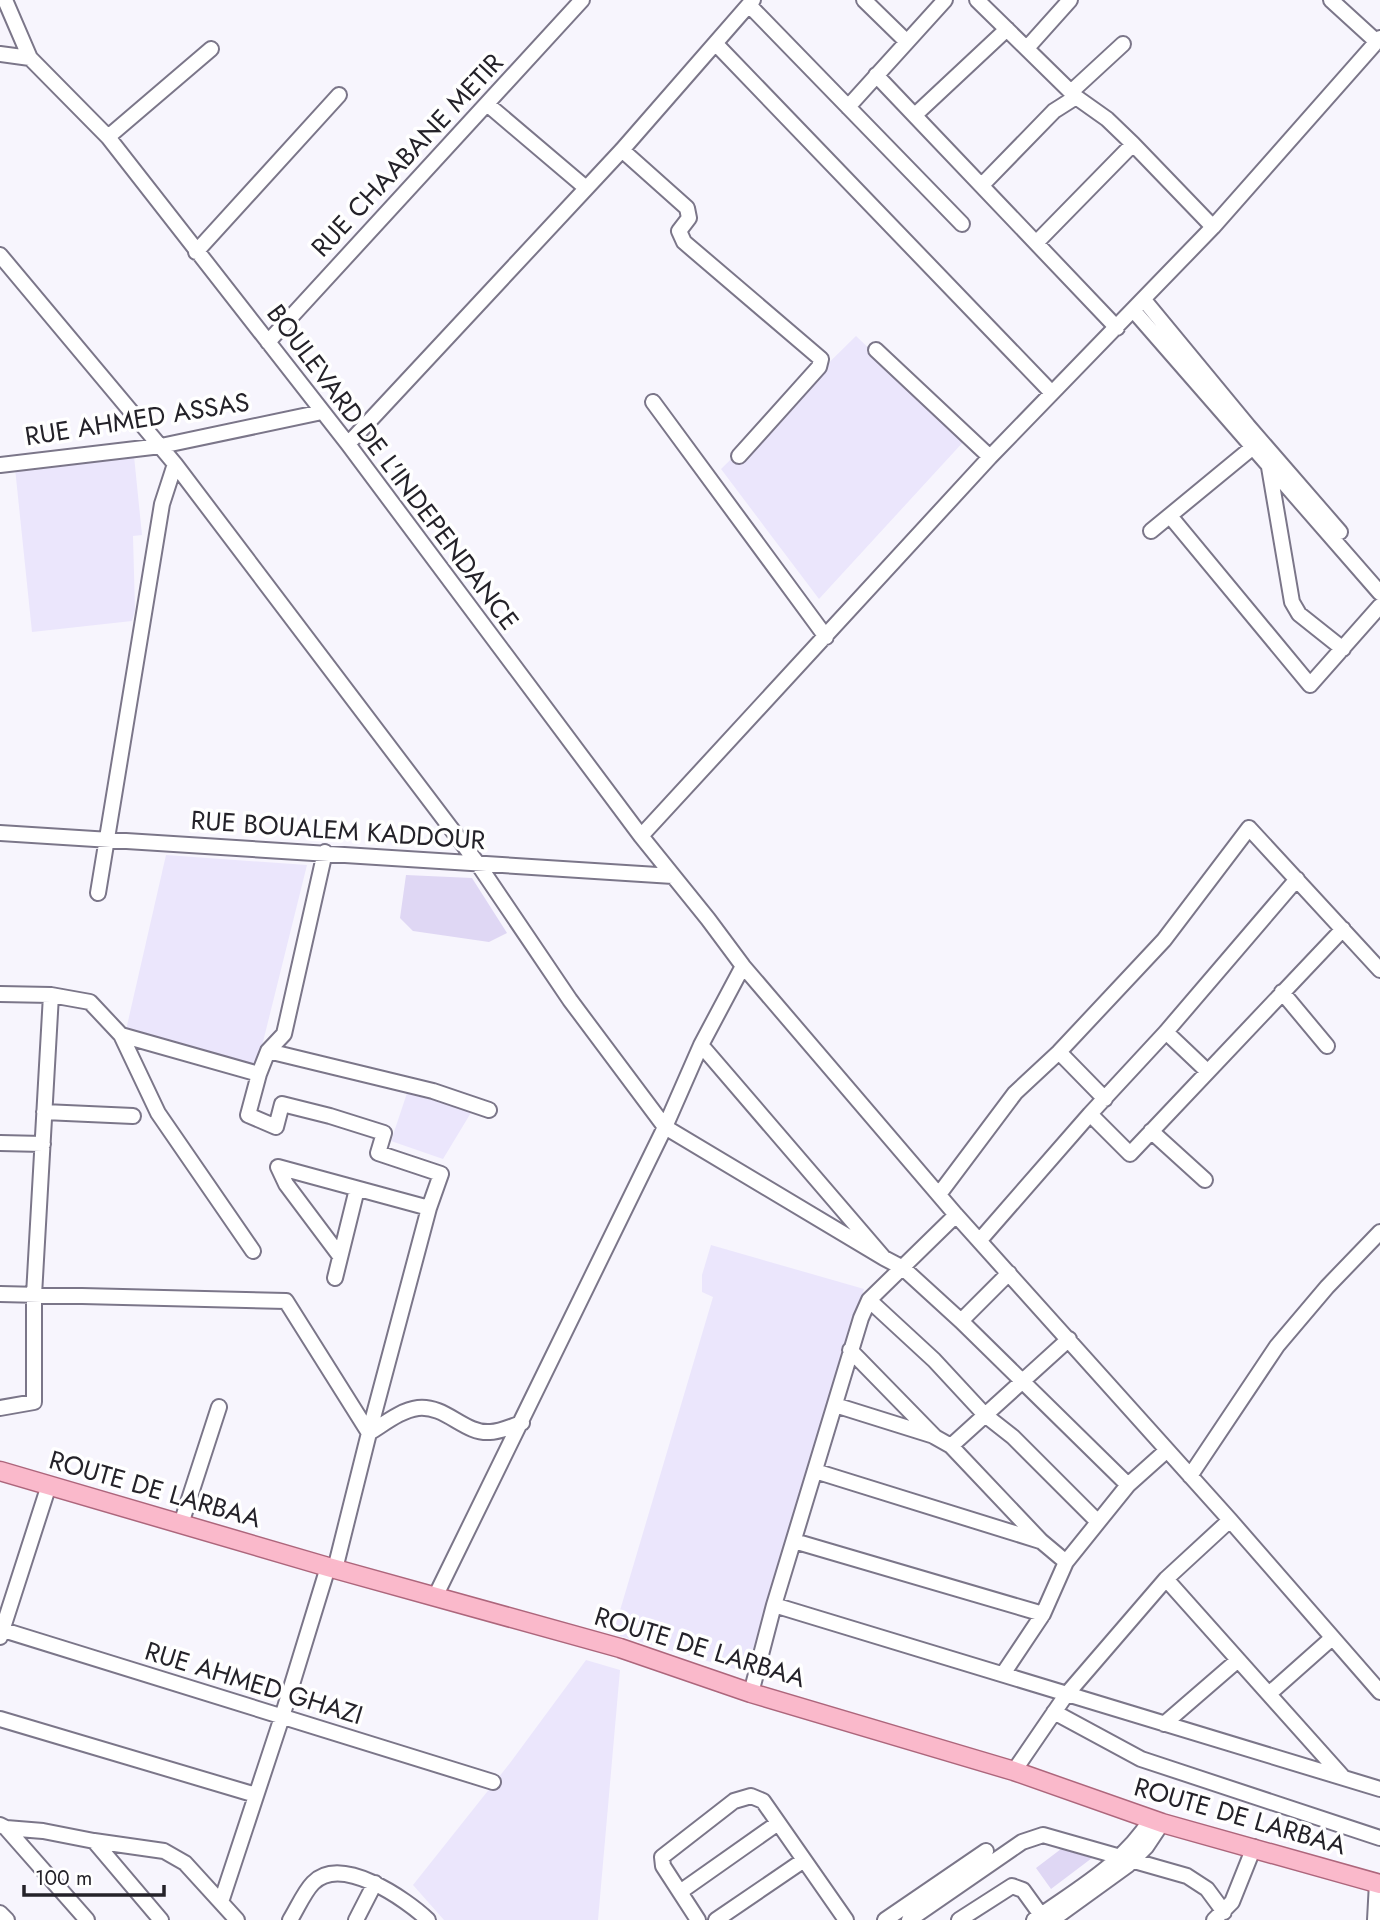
<svg xmlns="http://www.w3.org/2000/svg" width="1380" height="1920" font-family="Jost,sans-serif">
	<style>
		.built { fill: #ebe6fc }
		.green { fill: #dfd7f4 }
		.lines { fill: none; stroke-linecap: round; stroke-linejoin: round }
		.minor-casing { stroke: #7b7689; stroke-width: 18 }
		.major-casing { stroke: #ad667c; stroke-width: 21 }
		.minor { stroke: #fff; stroke-width: 14 }
		.major { stroke: #fab9cb; stroke-width: 18 }
		.labels { text-anchor: middle; stroke-width: 7; stroke-linejoin: round; paint-order: stroke }
		.street-label { font-size: 26px; fill: #242229; stroke: #fff }
	</style>
	<rect width="100%" height="100%" fill="#f7f5fd"/>
	<path class="built" d="M856,336L965,440L819,599L721,469Z
		M134,456L142,535L133,536L135,610L132,621L32,632L15,468Z
		M166,855L307,865L257,1066L126,1030Z
		M407,1093L472,1111L443,1159L391,1141Z
		M711,1245L864,1289L749,1673L613,1634L713,1297L702,1292V1275Z
		M586,1660L620,1670L598,1920H444L413,1885L510,1763Z"/>
	<path class="green" d="M406,875L472,878L507,933L489,942L413,931L400,918Z
		M1061,1849L1092,1858L1051,1889L1036,1868Z"/>
	<g class="lines">
		<defs>
			<path id="minor" d="M5,0L30,58L108,137L348,444L641,836L708,919L743,966L956,1215L1230,1520L1380,1692
				M864,0L907,42
				M977,0L1076,97L1107,119L1133,144L1213,227
				M1331,0L1377,42
				M749,5L962,224
				M716,44L1051,392
				M1027,48L1070,0
				M0,54L30,58
				M876,75L1117,328
				M1072,91L1123,44
				M487,104L586,188
				M848,107L945,0
				M915,115L1007,29
				M108,137L211,49
				M622,150L687,208L689,218L679,231L684,242L821,359L819,367L739,456
				M982,185L1054,111L1076,97
				M1036,243L1133,144
				M196,252L339,95
				M0,255L175,464L478,864L570,1000L665,1127L884,1258
				M1144,300L1248,426L1340,532
				M1134,311L1380,593
				M268,342L582,0
				M876,350L990,457
				M653,402L826,637
				M348,444L622,150L753,0
				M0,465L161,446L322,412
				M1269,467L1292,602L1299,614L1343,649
				M1170,516L1310,685L1380,606
				M1151,531L1253,447
				M0,833L673,876
				M641,836L990,457L1213,227L1380,38
				M98,893L162,504L175,464
				M1282,992L1327,1046
				M0,994L51,995L90,1002L121,1035L158,1113L253,1251
				M1166,1032L1207,1071
				M121,1035L259,1074L268,1051L284,1034L325,852
				M701,1045L884,1258L903,1268L961,1321L1128,1485
				M268,1051L433,1091L489,1110
				M1059,1052L1105,1099
				M259,1074L248,1115L276,1127L282,1104L330,1116L384,1133L378,1153L441,1174L429,1208L369,1433
				M44,1112L133,1116
				M1090,1114L1130,1154L1343,929
				M1151,1131L1205,1180
				M0,1143L43,1144
				M940,1193L1015,1093L1059,1052L1164,940L1249,828L1380,970
				M980,1240L1090,1114L1166,1032L1297,879
				M340,1256L286,1184L278,1167L429,1208
				M335,1278L357,1189
				M0,1294L286,1301L369,1433
				M869,1300L934,1360L985,1415L1013,1437L1098,1522
				M961,1321L1009,1273
				M850,1350L935,1437L951,1446L1041,1541L1066,1562
				M835,1405L934,1436
				M0,1408L34,1402V1295L51,995
				M951,1446L1069,1339
				M815,1471L1040,1541
				M1190,1476L1277,1346L1327,1287L1380,1232
				M181,1524L219,1407
				M794,1541L1043,1614
				M335,1569L369,1433C384,1424 401,1410 418,1408C446,1405 464,1434 490,1432C500,1432 512,1426 522,1423
				M1166,1579L1342,1776
				M435,1597L665,1127L701,1045L743,966
				M774,1605L1380,1789
				M0,1629L493,1782
				M0,1637L49,1485
				M1003,1674L1043,1614L1066,1562L1128,1485L1166,1451
				M751,1693L774,1605L861,1318L869,1300L956,1215
				M1270,1693L1332,1638
				M1054,1712L1141,1759L1380,1838
				M0,1719L256,1795
				M1164,1724L1238,1660
				M1014,1771L1066,1695L1166,1579L1230,1520
				M0,1825L6,1828L43,1831L94,1841L164,1851L185,1863L237,1920
				M6,1828L87,1920
				M94,1841L161,1920
				M680,1892L778,1823
				M221,1902L282,1717L328,1567
				M0,1913L7,1920
				M290,1920C297,1909 304,1892 313,1883C341,1854 406,1899 428,1920
				M356,1920L375,1883
				M698,1920L663,1866L662,1857L734,1801L751,1796L763,1801L846,1920
				M716,1920L804,1860
				M885,1920L986,1851
				M909,1920L1022,1842L1043,1835L1187,1876L1207,1889L1224,1912
				M959,1920L1012,1886L1023,1890L1041,1915
				M1034,1920C1077,1889 1122,1865 1151,1819
				M1052,1920L1128,1865L1146,1847L1162,1823
				M1214,1920L1232,1902L1254,1847
				M1375,1920L1377,1883"/>
			<path id="major" d="M0,1471L328,1567L620,1648L751,1693L1014,1771L1162,1823L1380,1884"/>
		</defs>
		<use href="#minor" class="minor-casing"/>
		<use href="#major" class="major-casing"/>
		<use href="#minor" class="minor"/>
		<use href="#major" class="major"/>
	</g>
	<g class="labels">
		<g class="street-label">
			<text transform="translate(407 155) rotate(-47)" y="9">RUE CHAABANE METIR</text>
			<text transform="translate(137 419) rotate(-9)" y="9">RUE AHMED ASSAS</text>
			<text transform="translate(393 467) rotate(53)" y="9">BOULEVARD DE L'INDEPENDANCE</text>
			<text transform="translate(338 830) rotate(4)" y="9">RUE BOUALEM KADDOUR</text>
			<text transform="translate(155 1489) rotate(16)" y="9">ROUTE DE LARBAA</text>
			<text transform="translate(700 1647) rotate(17)" y="9">ROUTE DE LARBAA</text>
			<text transform="translate(254 1683) rotate(17)" y="9">RUE AHMED GHAZI</text>
			<text transform="translate(1240 1816) rotate(16)" y="9">ROUTE DE LARBAA</text>
		</g>
	</g>
	<path d="M24 1885v10h140v-10" fill="none" stroke="#242229" stroke-width="3.5"/>
	<text x="35" y="1885" font-size="21" fill="#242229" stroke="#ffffff" stroke-width="5" paint-order="stroke">100 m</text>
</svg>
